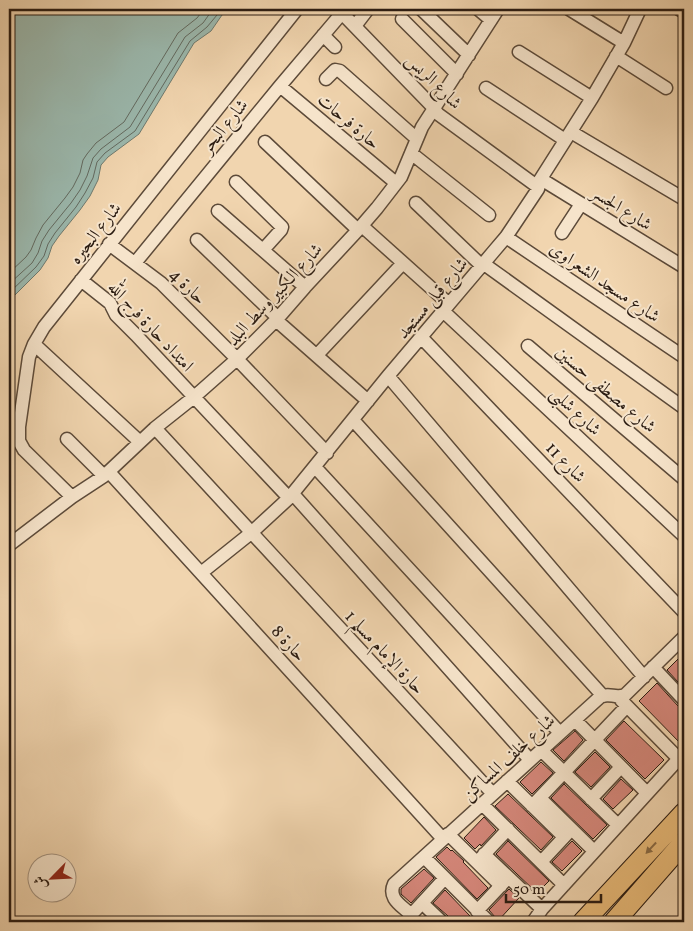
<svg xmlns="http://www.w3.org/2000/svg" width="693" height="931" font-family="Vollkorn,Amiri,serif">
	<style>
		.water { fill: #9bb8ad; stroke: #6e7a6f }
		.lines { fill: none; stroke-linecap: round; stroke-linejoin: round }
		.shore { stroke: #636a60; stroke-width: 1 }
		.building { fill: #d48679; stroke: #2b1c12 }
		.minor-casing { stroke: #5c4a39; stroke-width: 15 }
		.primary-casing { stroke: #2b1c12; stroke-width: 22 }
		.minor { stroke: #f6e4cb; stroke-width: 12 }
		.primary { stroke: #e8ba78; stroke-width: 20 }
		.oneway { fill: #8a6b45 }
		.labels { text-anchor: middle; stroke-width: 4; stroke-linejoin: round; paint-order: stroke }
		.street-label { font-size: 18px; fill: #2b1c12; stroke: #f6e4cb }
	</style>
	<rect width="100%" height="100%" fill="#f1d5af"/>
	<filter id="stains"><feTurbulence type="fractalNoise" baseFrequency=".004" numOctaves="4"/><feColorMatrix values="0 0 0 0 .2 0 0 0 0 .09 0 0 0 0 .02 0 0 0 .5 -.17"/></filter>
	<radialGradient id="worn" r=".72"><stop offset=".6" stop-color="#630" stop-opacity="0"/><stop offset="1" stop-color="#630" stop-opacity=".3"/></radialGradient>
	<path class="water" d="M9,9H230L222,15L211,31L194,43L139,134L108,157L101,165L98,180L90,196L80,210L59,236L52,246L48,258L40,270L9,301Z"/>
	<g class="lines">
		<path class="shore" d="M9,273L26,257L31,250L36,238L43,225L65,198L73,187L80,173L83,160L87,154L96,143L124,122L178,33L197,18L204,9
			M9,284L32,263L38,253L42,241L49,230L71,203L80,190L87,176L93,158L101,149L130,127L185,37L203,23L213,9
			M9,293L36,267L44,256L48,244L55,233L76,207L85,193L93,178L97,162L105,153L135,131L190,41L207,27L222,9"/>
	</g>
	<path class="building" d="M684,653V675L678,682L667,670Z
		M657,683L678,706L684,708V745H682L639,701Z
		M624,721L664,760L645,779L606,740Z
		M575,731L583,740L564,761L553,750Z
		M595,752L610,767L591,787L575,772Z
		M541,762L553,773L532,794L520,782Z
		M621,779L633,790L613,809L603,799Z
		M564,784L607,825L593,839L551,798Z
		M508,794L553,837L541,850L495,806Z
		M484,817L496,830L481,846L480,844L475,849L464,838Z
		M508,841L549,881L537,893L496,854Z
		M572,841L582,851L562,871L552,862Z
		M447,847L451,851L452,850L464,861L463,862L488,888L477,899L436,857Z
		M424,869L434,878L411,903L401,894V889Z
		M509,889L519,898L497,922L495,917L489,910Z
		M445,890L471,917L478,922H450L448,916L433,903Z"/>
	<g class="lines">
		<defs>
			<path id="minor" d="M338,9L432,106L438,114L538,187
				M421,9L469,55
				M478,9L491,20
				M569,9L624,43
				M679,9L684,12
				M402,19L457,74
				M355,26L368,9
				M323,35L335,47
				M519,52L592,98
				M616,56L666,88
				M326,79L335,70L340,71L417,139
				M280,86L396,183
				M486,88L565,140
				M571,132L684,199
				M265,142L358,230
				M411,153L489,215
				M541,179L684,267
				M236,182L282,227L281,230L263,250
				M416,203L482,266
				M218,211L305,287
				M362,226L449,304
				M562,233L581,204
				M506,237L684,357
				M197,240L278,318
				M109,244L161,283L237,359L327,453
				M135,263L280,86L342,13
				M484,264L684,408
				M81,280L110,303L116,315L136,335L194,397L289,498
				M443,311L684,536
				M276,320L368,401
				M421,337L684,612
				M34,344L140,442
				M528,346L684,479
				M317,355L403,263
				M388,376L644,677
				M353,420L603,696
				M155,428L493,794
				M67,439L104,476
				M315,467L560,733
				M109,472L443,839
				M293,494L530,760
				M72,497L24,450L19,441V427L29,357L34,344L44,327L297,9
				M9,545L72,497L104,476L155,428L194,397L237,359L278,318L305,287L358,230L377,208L401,177L422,127L498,9
				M201,573L251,533L289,498L388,376L494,251L506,237L538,189L540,180L592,98L624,43L640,9
				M653,667L684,700
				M621,700L679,759
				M575,720L647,793
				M541,750L618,825
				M507,781L564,837
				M540,798L594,851
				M591,799L621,767
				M482,804L564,885
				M532,806L627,706
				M448,834L501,886
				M484,854L542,909
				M424,857L489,922
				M479,860L508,829
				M541,862L568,833
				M422,903L442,922
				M477,911L506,880
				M411,915L445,878
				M411,922V915C403,906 387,899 394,884L600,697C609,692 615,699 625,695L684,637
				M533,922L542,909L684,753"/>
			<path id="primary" d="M583,922L684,813
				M614,922L684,842"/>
		</defs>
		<use href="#minor" class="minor-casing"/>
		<use href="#primary" class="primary-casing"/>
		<use href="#minor" class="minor"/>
		<use href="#primary" class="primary"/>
	</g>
	<defs><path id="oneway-solid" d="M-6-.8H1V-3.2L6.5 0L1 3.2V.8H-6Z" transform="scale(1.25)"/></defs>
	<use class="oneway" href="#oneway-solid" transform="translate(651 848) rotate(133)"/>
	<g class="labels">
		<g class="street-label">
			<text transform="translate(434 81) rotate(45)" y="6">شارع الريس</text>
			<text transform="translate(349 121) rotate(40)" y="6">حارة فرحات</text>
			<text transform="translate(224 126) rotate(-51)" y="6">شارع البحر</text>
			<text transform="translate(622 208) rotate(32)" y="6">شارع الجسر</text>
			<text transform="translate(95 233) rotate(-52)" y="6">شارع البحيره</text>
			<text transform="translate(605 282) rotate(34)" y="6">شارع مسجد الشعراوى</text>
			<text transform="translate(188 286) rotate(44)" y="6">حارة 4</text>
			<text transform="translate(274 294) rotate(-47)" y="6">شارع الكبير وسط البلد</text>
			<text transform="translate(432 298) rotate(-50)" y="6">شارع قبلى مستجد</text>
			<text transform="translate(151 326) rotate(47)" y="6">امتداد حارة فرج الله</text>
			<text transform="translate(606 389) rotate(40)" y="6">شارع مصطفى حسنين</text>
			<text transform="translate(576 411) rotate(43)" y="6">شارع شلبى</text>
			<text transform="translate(566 462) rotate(46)" y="6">شارع 11</text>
			<text transform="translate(289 643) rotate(48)" y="6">حارة 8</text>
			<text transform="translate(385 652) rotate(47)" y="6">حارة الإمام مسلم 1</text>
			<text transform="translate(508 757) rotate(-42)" y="6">شارع خلف المساكن</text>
		</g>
	</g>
	<rect width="693" height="931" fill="none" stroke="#f1d5af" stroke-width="30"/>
	<rect x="10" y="10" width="673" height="911" fill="none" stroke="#2b1c12" stroke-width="2.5"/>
	<rect x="15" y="15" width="663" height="901" fill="none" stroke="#2b1c12"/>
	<g transform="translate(52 878) rotate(246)"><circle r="24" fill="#f6e4cb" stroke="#a59481"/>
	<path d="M0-4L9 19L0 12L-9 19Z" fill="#8f2418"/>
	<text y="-8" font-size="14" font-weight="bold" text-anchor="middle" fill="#2b1c12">ش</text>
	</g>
	<path d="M506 894v8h95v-8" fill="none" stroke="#2b1c12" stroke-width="2.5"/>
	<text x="513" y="894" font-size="15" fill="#2b1c12" stroke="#f6e4cb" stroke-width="4" paint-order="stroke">50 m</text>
	<rect width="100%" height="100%" filter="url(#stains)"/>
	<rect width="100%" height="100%" fill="url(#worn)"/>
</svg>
